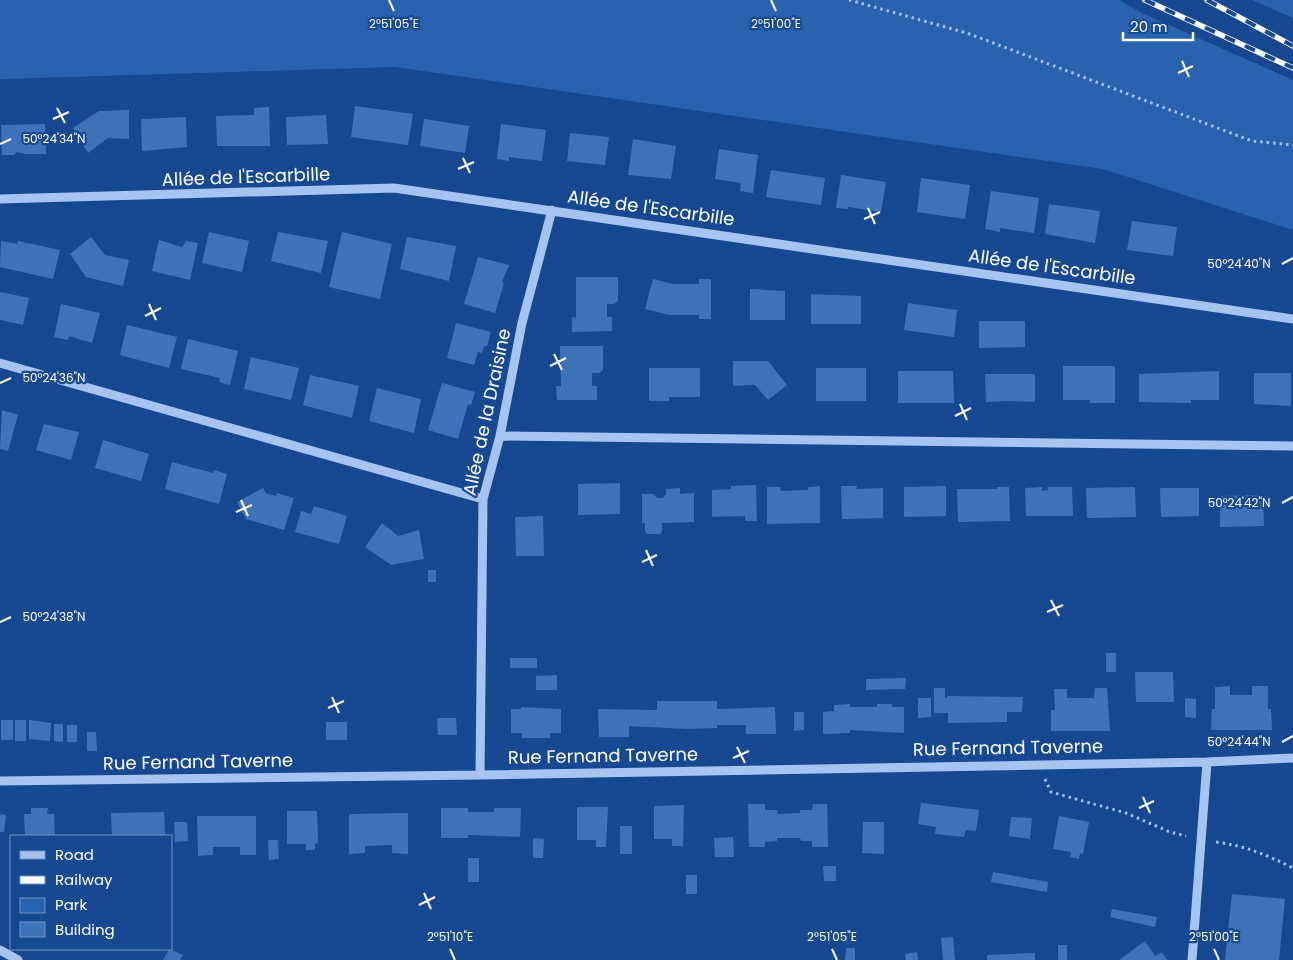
<svg xmlns="http://www.w3.org/2000/svg" width="1293" height="960" font-family="Poppins,sans-serif">
	<style>
		.green { fill: #2963b0 }
		.building { fill: #3f73b9 }
		.lines { fill: none; stroke-linecap: round; stroke-linejoin: round }
		.path { stroke: #a5c5f0; stroke-width: 3; stroke-dasharray: 2.5 4; stroke-linecap: butt }
		.minor { stroke: #a5c5f0; stroke-width: 9 }
		.rail-casing { stroke: #fff; stroke-width: 5.5 }
		.rail { stroke: #174992; stroke-width: 4; stroke-dasharray: 11; stroke-linecap: butt }
		.ticks { fill: none; stroke: #fff; stroke-width: 2 }
		.labels { text-anchor: middle; stroke-width: 4.5; stroke-linejoin: round; paint-order: stroke }
		.street-label { font-size: 18px; fill: #fff; stroke: #174992 }
		.ticks-label { font-size: 12px; text-anchor: middle; fill: #fff; stroke: #174992; stroke-width: 4.5; stroke-linejoin: round; paint-order: stroke }
	</style>
	<rect width="100%" height="100%" fill="#174992"/>
	<path class="green" d="M0,0H1119L1142,13L1293,80V230L1103,169L395,67L0,79Z
		M1252,0H1293V18Z"/>
	<path class="building" d="M355,106L413,114L408,145L351,137Z
		M269,107L270,146H217L216,116L254,115V108Z
		M129,110V139L108,138L88,153L73,128L99,111Z
		M326,115L328,144L287,145L286,117Z
		M186,117L187,147L142,151L141,119Z
		M424,119L469,126L465,153L420,146Z
		M45,124L46,154H25L17,152L14,155H2L1,125Z
		M501,124L546,130L542,161L509,157V161L497,159Z
		M570,133L609,137L605,165L567,161Z
		M633,139L676,146L671,179L628,175Z
		M719,149L758,155L753,193L740,191L741,183L715,179Z
		M771,170L825,178L821,205L766,197Z
		M841,175L886,182L881,212L848,207V209L836,208Z
		M921,178L970,185L965,219L917,212Z
		M991,191L1039,198L1034,233L1000,228V232L985,229Z
		M1049,204L1100,211L1095,243L1045,234Z
		M1132,221L1177,227L1173,256L1127,250Z
		M209,232L249,241L242,272L202,263Z
		M278,232L328,241L321,273L271,261Z
		M342,232L392,244L380,299L329,287Z
		M91,237L105,255L129,260L123,286L86,277L70,254Z
		M407,237L456,246L449,281L400,269Z
		M159,240L182,247L186,241L198,243L190,280L152,271Z
		M1,241L17,244L18,241L60,250L53,279L0,267Z
		M478,257L509,265L502,282L504,283L495,313L464,304Z
		M576,277H618V301L614,304H607V317H612V331L572,332V317L576,318Z
		M653,279L673,284H699V279H711V319H699V315H669L645,309Z
		M750,289L785,291V320H750Z
		M0,292L29,298L23,325L0,320Z
		M811,294L861,296V324H811Z
		M908,303L957,310L954,337L904,330Z
		M61,304L100,313L92,343L69,336L68,340L54,337Z
		M979,321H1025V347L979,348Z
		M456,323L491,332L487,346H484L482,353L478,352L474,365L447,358Z
		M127,325L177,337L169,368L120,355Z
		M188,339L238,351L230,385L219,382L220,378L181,369Z
		M560,346H603V370L599,373H592V386H597V400H557L556,386H561Z
		M251,357L299,368L291,400L244,389Z
		M733,361H768L787,385L768,400L755,385L733,386Z
		M1063,366H1115V403H1090V400H1063Z
		M649,368H700V397H669V401H649Z
		M816,368H866V401H816Z
		M898,371H953L954,403H898Z
		M1219,371V400H1191V403L1139,402V374Z
		M1254,373H1291V406L1254,404Z
		M985,374H1035V402L1012,401L986,402Z
		M310,375L359,386L352,418L303,405Z
		M442,383L475,392L471,405L468,404L458,439L428,430Z
		M377,388L421,399L414,433L369,421Z
		M2,410L18,415L8,451L0,449Z
		M44,424L79,432L71,460L36,450Z
		M103,440L149,454L141,481L95,468Z
		M172,462L213,473L214,470L227,474L219,504L165,489Z
		M620,483V514L578,515V484Z
		M756,485L757,521H745V516L712,517V490L731,489V486Z
		M820,486V523L767,524V487H780L781,491L808,490V487Z
		M841,486H857L856,489L883,488V518L842,519Z
		M946,486V516L904,517V487Z
		M997,487H1009L1010,521L958,522L957,489H997Z
		M1042,487V491L1048,490V487H1072L1073,516H1026L1025,488Z
		M1135,487L1136,517L1087,518L1086,488Z
		M263,488L266,493L276,496L277,493L294,498L284,530L246,519L237,502Z
		M680,488V494L694,493V522L662,523V531L660,534H647L645,531V523H642V494H653L657,498H663L666,494V489Z
		M1160,488H1199V516L1161,517Z
		M1263,495L1264,526L1220,527V496Z
		M314,506L347,516L339,544L295,532L301,511L311,514Z
		M543,516L544,556H516L515,517Z
		M382,523L398,536L419,530L424,559L391,565L365,547Z
		M428,570H436V582H428Z
		M1106,653H1116V672H1106Z
		M510,658H537V668H510Z
		M1135,672H1173L1174,702H1136Z
		M557,675V690H536V676Z
		M906,678L905,689L866,690V679Z
		M1230,686V695H1252V686H1268V709H1271L1272,730H1211L1212,709H1215V687Z
		M934,688H945V698L948,696L1023,697L1022,712H1007V722L948,723V713H934Z
		M1095,688H1107L1110,731H1051V710H1055L1054,689H1067V698H1094Z
		M918,698H931V717L918,718Z
		M1185,698L1196,699V718L1185,717Z
		M657,701H717V709L775,707L776,734H746V725H717V728L687,729L629,726V737H599L598,709L657,710Z
		M850,704V707H877V704H892V707H904V733L850,730V733L823,734V712L834,711V705Z
		M521,707L561,709V733H550V738H522V733H511V709H521Z
		M794,712H804V730L794,731Z
		M437,718H456L457,735H438Z
		M1,720H13V740H1Z
		M15,720H26V741H15Z
		M29,720L51,723L50,741L29,739Z
		M326,722H347V740H326Z
		M54,724H63V742L54,741Z
		M67,725H77V742H67Z
		M87,732H96L97,751H87Z
		M921,803L979,810L976,831L966,830L964,837L935,834L936,827L918,824Z
		M748,804H765V810H777L778,814L800,813V810H812L813,804H827L828,847H812V841H801L800,838H777V841L765,842V847H749Z
		M684,805L683,846H672V839H654V806Z
		M577,807H608L606,847H596V840H577Z
		M31,808H48L47,814H54L55,836H25L24,814H31Z
		M441,808H468V812H494V808H521L520,837L468,835V838H441Z
		M287,811H317L318,843L315,844V850H306V844H287Z
		M164,812L165,836L112,835L111,813Z
		M408,813V854L392,853V845L365,846V853L349,854V814Z
		M0,814L6,815L4,832H0Z
		M197,816H256V855H240V847H213V855L198,856Z
		M1059,816L1089,822L1083,854L1080,853L1079,859L1070,857L1071,852L1053,849Z
		M1011,817L1032,818L1030,839L1009,836Z
		M174,822H187L188,841L175,842Z
		M863,822H884V854L862,853Z
		M620,826H632V854H620Z
		M733,837L734,857H715L714,838Z
		M533,838L544,839L543,858H533Z
		M268,840H278L279,859L269,860Z
		M468,858H479V882H468Z
		M823,866H836V881H824Z
		M993,872L1048,882L1047,892L991,882Z
		M686,875H697V894H686Z
		M1232,894L1285,899L1279,960H1225Z
		M1112,909L1157,917L1155,927L1110,917Z
		M953,937L955,960H943L941,938Z
		M1145,941L1155,956L1162,952L1167,960H1119Z
		M1058,945H1067V960H1058Z
		M846,948H855V960H845Z
		M169,949L183,955L180,960H163Z
		M917,952L918,960H906L905,954Z
		M1035,953V960H987V955Z"/>
	<g class="lines">
		<path class="path" d="M849,0L967,33L1252,141L1293,145
			M1045,779L1051,792L1126,813L1170,832L1186,836
			M1216,842C1246,846 1267,855 1293,868"/>
		<path class="minor" d="M0,199L394,188L1293,319
			M0,363L483,499
			M500,436L1293,446
			M480,775L483,499L500,436L522,323L552,210
			M0,781L480,775L1207,762L1293,758
			M0,950L18,960
			M1192,960L1207,762"/>
		<defs>
			<path id="rail" d="M1145,0L1293,68
				M1207,0L1293,46"/>
		</defs>
		<use href="#rail" class="rail-casing"/>
		<use href="#rail" class="rail"/>
	</g>
	<path class="ticks" d="M389,0L394,11M771,0L776,11M1182,61L1189,77M1178,73L1193,66M57,108L65,123M53,119L69,112M0,144L11,139M463,158L470,173M458,169L474,162M868,208L875,224M864,219L880,212M1282,264L1293,258M149,304L156,320M145,316L161,308M554,354L562,370M550,366L566,358M0,383L11,378M960,404L967,420M955,416L971,408M241,500L248,516M1282,503L1293,497M236,512L252,505M646,550L653,566M642,562L657,555M1051,600L1059,616M1047,612L1063,605M0,622L11,617M332,697L339,713M328,708L344,701M1282,742L1293,736M737,747L745,763M733,758L749,751M1143,797L1150,813M1139,808L1154,801M424,893L431,909M419,905L435,897M450,949L455,960M832,949L837,960M1214,949L1219,960"/>
	<g class="labels">
		<g class="street-label">
			<text transform="translate(246 177) rotate(-2)" y="6">Allée de l'Escarbille</text>
			<text transform="translate(651 208) rotate(8)" y="6">Allée de l'Escarbille</text>
			<text transform="translate(1052 267) rotate(8)" y="6">Allée de l'Escarbille</text>
			<text transform="translate(487 412) rotate(-78)" y="6">Allée de la Draisine</text>
			<text transform="translate(1008 748) rotate(-1)" y="6">Rue Fernand Taverne</text>
			<text transform="translate(603 756) rotate(-1)" y="6">Rue Fernand Taverne</text>
			<text transform="translate(198 762) rotate(-1)" y="6">Rue Fernand Taverne</text>
		</g>
	</g>
	<g class="ticks-label">
		<text x="394" y="28">2°51'05"E</text>
		<text x="776" y="28">2°51'00"E</text>
		<text x="54" y="143">50°24'34"N</text>
		<text x="1239" y="268">50°24'40"N</text>
		<text x="54" y="382">50°24'36"N</text>
		<text x="1239" y="507">50°24'42"N</text>
		<text x="54" y="621">50°24'38"N</text>
		<text x="1239" y="746">50°24'44"N</text>
		<text x="450" y="941">2°51'10"E</text>
		<text x="832" y="941">2°51'05"E</text>
		<text x="1214" y="941">2°51'00"E</text>
	</g>
	<rect x="10" y="835" width="162" height="115" fill="#174992" stroke="#7492be"/>
	<rect x="20" y="851" width="25" height="8" fill="#a5c5f0" stroke="#7492be"/>
	<text x="55" y="860" font-size="15" fill="#ffffff">Road</text>
	<rect x="20" y="876" width="25" height="8" fill="#ffffff" stroke="#7492be"/>
	<text x="55" y="885" font-size="15" fill="#ffffff">Railway</text>
	<rect x="20" y="898" width="25" height="15" fill="#2963b0" stroke="#7492be"/>
	<text x="55" y="910" font-size="15" fill="#ffffff">Park</text>
	<rect x="20" y="922" width="25" height="15" fill="#3f73b9" stroke="#7492be"/>
	<text x="55" y="935" font-size="15" fill="#ffffff">Building</text>
	<path d="M1123 32v8h70v-8" fill="none" stroke="#ffffff" stroke-width="2.5"/>
	<text x="1130" y="32" font-size="15" fill="#ffffff" stroke="#174992" stroke-width="4" paint-order="stroke">20 m</text>
</svg>
